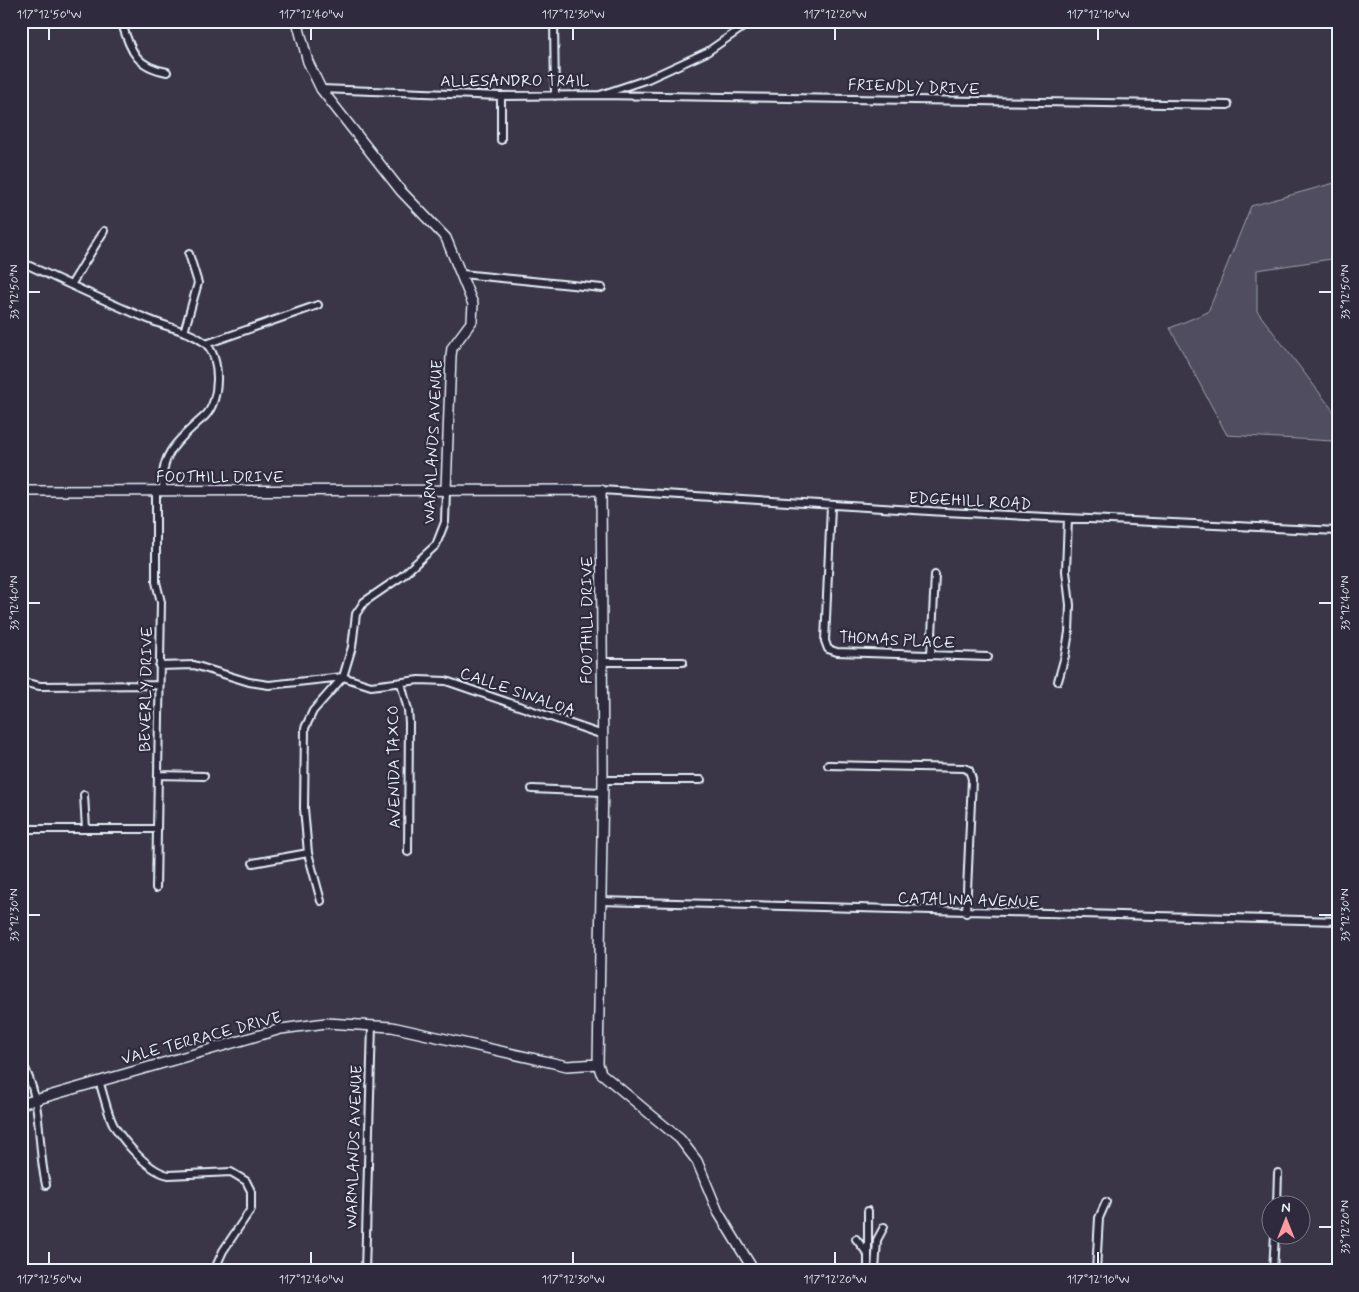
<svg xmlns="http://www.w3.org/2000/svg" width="1359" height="1292" font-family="Mynerve,sans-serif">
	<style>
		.green { fill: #504e5f; stroke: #9ca0ac }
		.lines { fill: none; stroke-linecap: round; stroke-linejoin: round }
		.street-casing { stroke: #e8f1f8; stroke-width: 10 }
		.secondary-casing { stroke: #e8f1f8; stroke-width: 12 }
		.street { stroke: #2f2a3d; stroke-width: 6 }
		.secondary { stroke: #2f2a3d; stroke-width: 9 }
		.ticks { fill: none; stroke: #e8f1f8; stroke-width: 2 }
		.labels { text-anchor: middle; stroke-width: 4.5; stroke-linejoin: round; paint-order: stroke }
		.street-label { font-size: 16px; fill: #e8f1f8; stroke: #2f2a3d }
		.neatline { fill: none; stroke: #e8f1f8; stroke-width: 2 }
		.ticks-label { font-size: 12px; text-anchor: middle; fill: #e8f1f8 }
	</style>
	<rect width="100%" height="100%" fill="#3a3648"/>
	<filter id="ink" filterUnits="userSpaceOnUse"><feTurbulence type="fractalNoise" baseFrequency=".02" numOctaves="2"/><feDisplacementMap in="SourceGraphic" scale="10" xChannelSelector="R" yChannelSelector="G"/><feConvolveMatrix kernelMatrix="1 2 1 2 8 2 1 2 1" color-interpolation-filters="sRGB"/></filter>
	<g filter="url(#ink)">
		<path class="green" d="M1338,182V258L1257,270V311L1338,417V434L1333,441L1227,435L1170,328L1208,312L1251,206Z"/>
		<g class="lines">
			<defs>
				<path id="street" d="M121,21C131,50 134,66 167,72
					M554,21L555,96
					M321,89L501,96L600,95L648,79L707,52L752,21
					M600,95L1228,105
					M501,140V96
					M21,262C65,282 108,303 153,321C170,328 190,331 205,343C222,357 220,402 205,416C181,438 157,454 164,491
					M462,274L602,288
					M71,285L104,231
					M184,332L198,283L189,254
					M206,344L318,305
					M601,490L945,512L1338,531
					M831,506L825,641L828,649L837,652L988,657
					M931,655L935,575
					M601,662H683
					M159,666L194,665L249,682L269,685L343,677L371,686L419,680L446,681L603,735
					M1058,681L1065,656L1069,632L1070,605L1066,571L1068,519
					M21,682L40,686L159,685
					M401,683L408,710L409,723L408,852
					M828,765L964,768L969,770L972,779L966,913
					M158,775L204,776
					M603,780H701
					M532,789L602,792
					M84,795L86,829
					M21,829H156
					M253,863L308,853
					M156,888L161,602L156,582V491
					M321,901L308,853L304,808L305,728L313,711L343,677L352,647L356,614L364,602L402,576L436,545L445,522L446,490
					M600,901L1338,921
					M21,1061C44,1101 36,1142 46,1185
					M99,1081C104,1095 107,1113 114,1126C125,1143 149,1172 169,1175L231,1172L246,1181L251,1191V1209L223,1251L214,1271
					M1277,1204L1278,1173
					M868,1211V1271
					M856,1239L867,1253
					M365,1271L372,1025
					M875,1271L877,1240L884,1227
					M1096,1271L1099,1218L1106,1202
					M1273,1271L1275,1234"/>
				<path id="secondary" d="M297,21L308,62L321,89L401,191L446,238L473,304L472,321L452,348L451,356L446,490
					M21,491L601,490L603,780L598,1064L601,1073L680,1139L697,1161L718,1212L754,1271
					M21,1104L281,1029L326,1023L392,1027L567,1066L598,1064"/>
			</defs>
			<use href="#street" class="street-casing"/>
			<use href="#secondary" class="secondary-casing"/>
			<use href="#street" class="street"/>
			<use href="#secondary" class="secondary"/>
		</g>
	</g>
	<path class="ticks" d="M49,28V40M311,28V40M573,28V40M835,28V40M1098,28V40M28,292H40M1319,292H1332M28,603H40M1319,603H1332M28,915H40M1319,915H1332M1319,1227H1332M49,1252V1264M311,1252V1264M573,1252V1264M835,1252V1264M1098,1252V1264"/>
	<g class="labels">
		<g class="street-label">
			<text x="515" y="86">ALLESANDRO TRAIL</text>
			<text transform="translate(914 86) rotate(2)" y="6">FRIENDLY DRIVE</text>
			<text transform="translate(432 442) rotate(-87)" y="6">WARMLANDS AVENUE</text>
			<text x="220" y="482">FOOTHILL DRIVE</text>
			<text transform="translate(970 500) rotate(3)" y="6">EDGEHILL ROAD</text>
			<text transform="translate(586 620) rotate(-90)" y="6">FOOTHILL DRIVE</text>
			<text transform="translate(897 639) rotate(3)" y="6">THOMAS PLACE</text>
			<text transform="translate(145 689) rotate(-89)" y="6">BEVERLY DRIVE</text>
			<text transform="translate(518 691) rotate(19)" y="6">CALLE SINALOA</text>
			<text transform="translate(393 767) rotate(-91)" y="6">AVENIDA TAXCO</text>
			<text transform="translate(969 899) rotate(2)" y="6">CATALINA AVENUE</text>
			<text transform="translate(201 1037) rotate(-15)" y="6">VALE TERRACE DRIVE</text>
			<text transform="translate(353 1147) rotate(-88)" y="6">WARMLANDS AVENUE</text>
		</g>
	</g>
	<rect width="1359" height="1292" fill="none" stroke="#2f2a3d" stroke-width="55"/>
	<g transform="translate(1286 1220)"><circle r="24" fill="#2f2a3d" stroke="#797a88"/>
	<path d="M0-4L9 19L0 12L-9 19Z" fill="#ff9aa2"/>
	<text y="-8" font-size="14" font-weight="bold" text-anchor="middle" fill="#e8f1f8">N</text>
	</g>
	<rect x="28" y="28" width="1304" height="1236" class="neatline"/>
	<g class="ticks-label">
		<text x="49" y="18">117°12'50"W</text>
		<text x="311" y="18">117°12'40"W</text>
		<text x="573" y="18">117°12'30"W</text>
		<text x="835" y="18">117°12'20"W</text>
		<text x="1098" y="18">117°12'10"W</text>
		<text transform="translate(14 292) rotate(-90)" y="4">33°12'50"N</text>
		<text transform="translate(1345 292) rotate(-90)" y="4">33°12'50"N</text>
		<text transform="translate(14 603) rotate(-90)" y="4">33°12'40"N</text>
		<text transform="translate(1345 603) rotate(-90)" y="4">33°12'40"N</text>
		<text transform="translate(14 915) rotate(-90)" y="4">33°12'30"N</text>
		<text transform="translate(1345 915) rotate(-90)" y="4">33°12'30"N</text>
		<text transform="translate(1345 1227) rotate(-90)" y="4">33°12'20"N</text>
		<text x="49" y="1283">117°12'50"W</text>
		<text x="311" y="1283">117°12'40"W</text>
		<text x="573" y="1283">117°12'30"W</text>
		<text x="835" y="1283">117°12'20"W</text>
		<text x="1098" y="1283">117°12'10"W</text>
	</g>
</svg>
